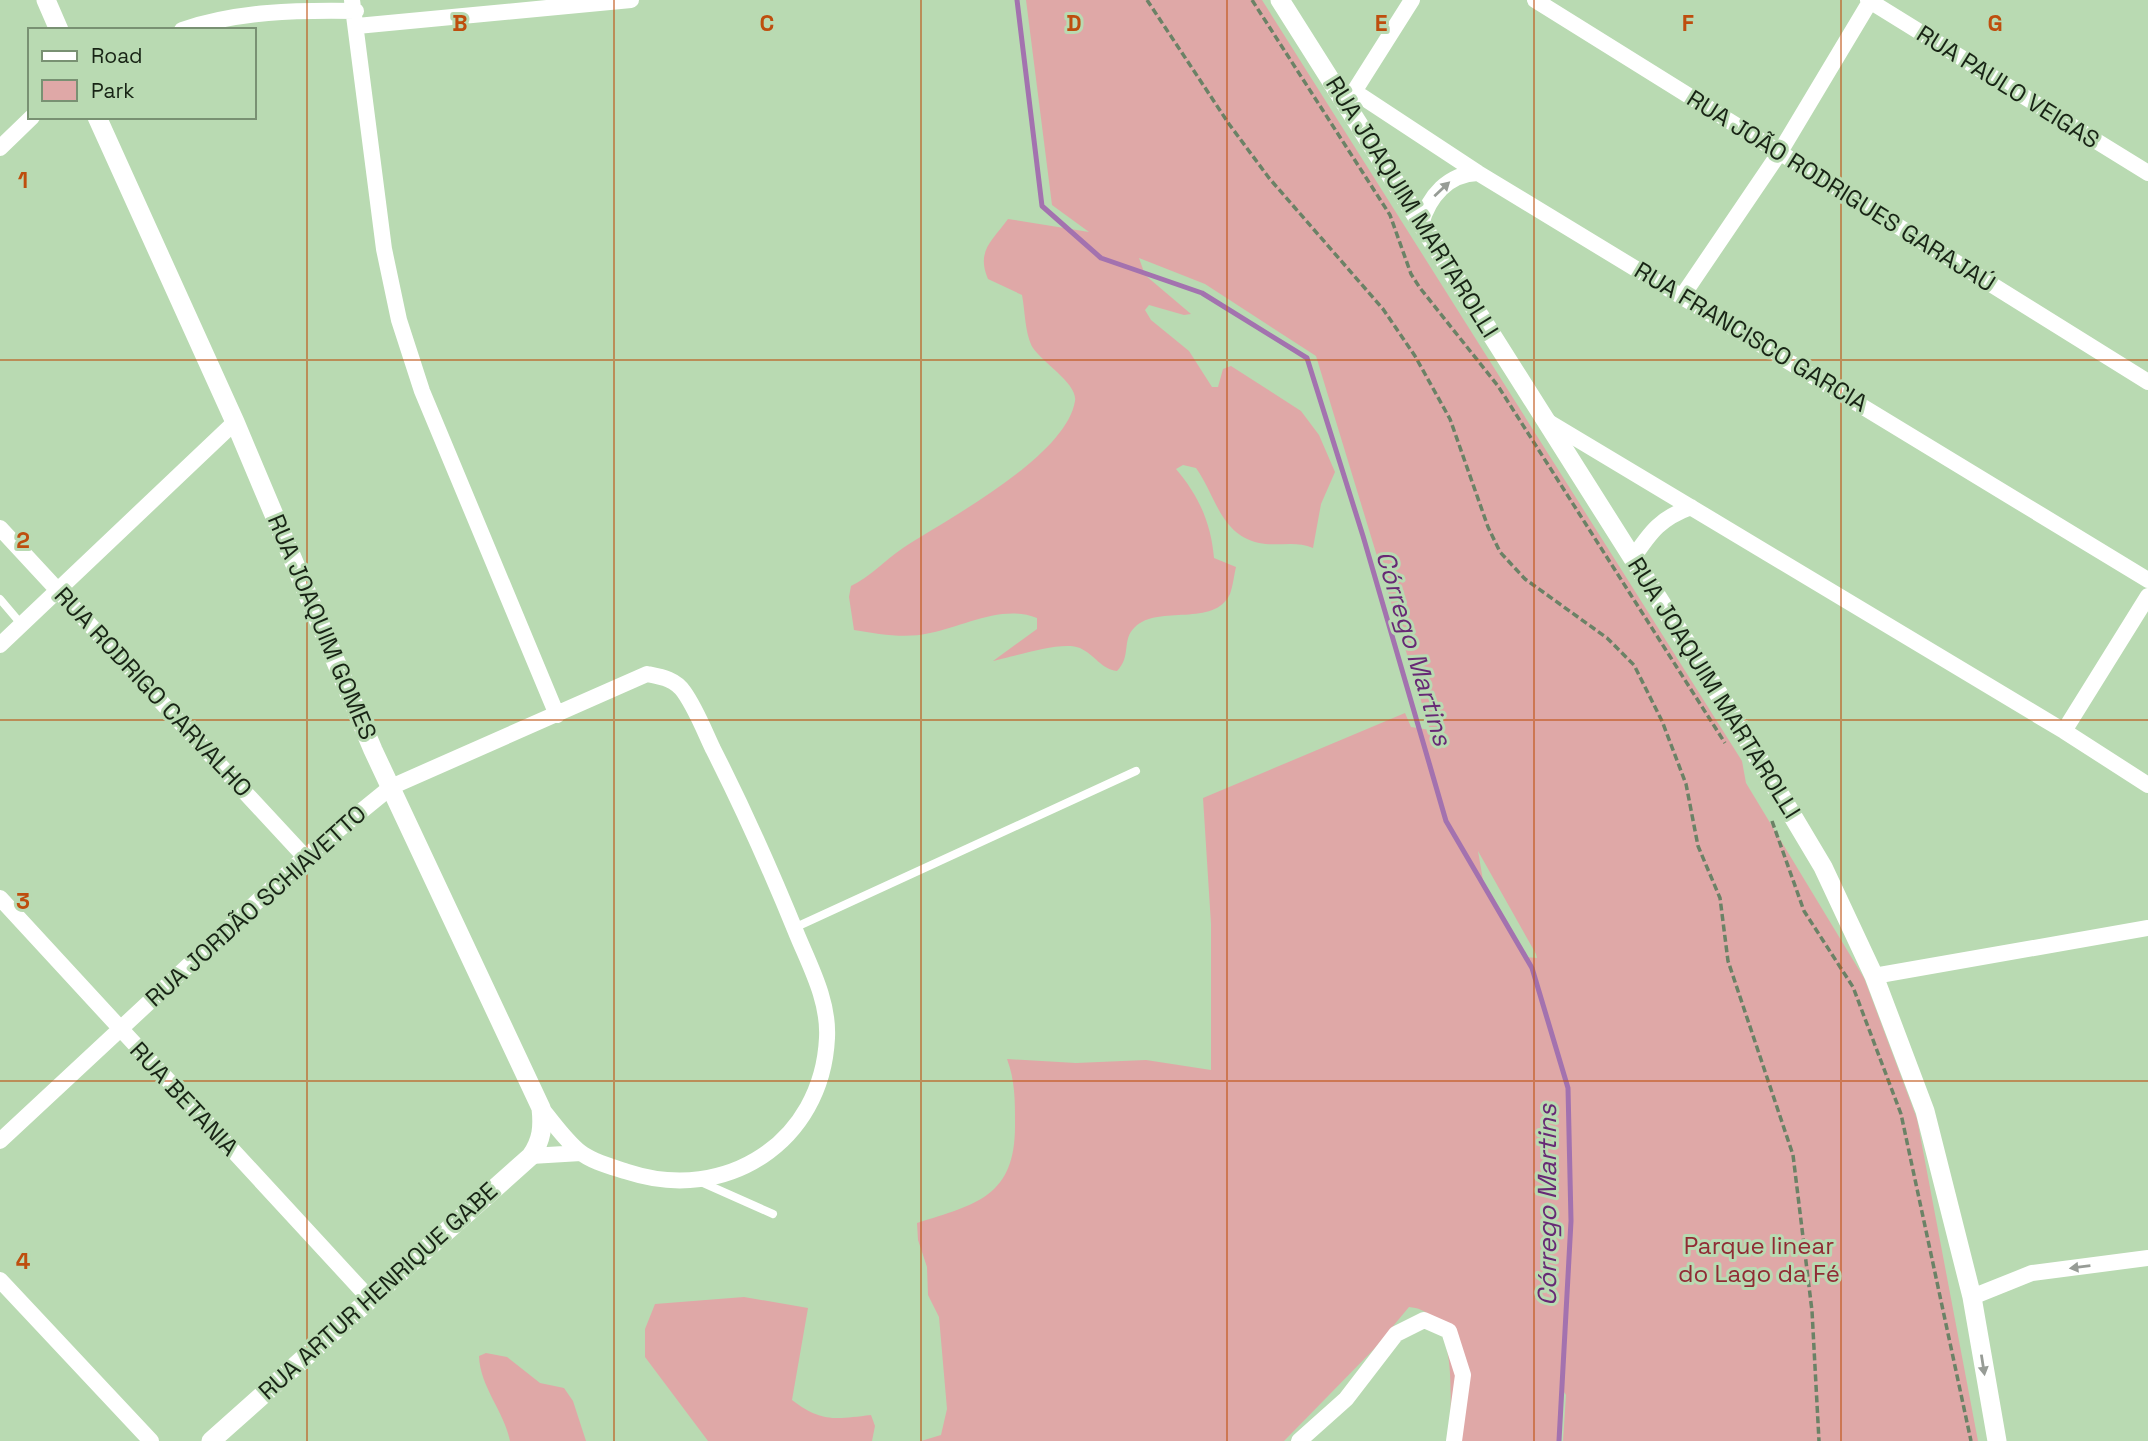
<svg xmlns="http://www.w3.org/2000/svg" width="2148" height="1441" font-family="'Space Grotesk',sans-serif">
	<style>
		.green { fill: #dfa8a7; fill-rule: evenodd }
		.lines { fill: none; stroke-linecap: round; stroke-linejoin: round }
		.stream { stroke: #a372af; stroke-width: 5 }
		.path { stroke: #6b8266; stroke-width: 3.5; stroke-dasharray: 7 3.5; stroke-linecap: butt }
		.service { stroke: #fff; stroke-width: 8 }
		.minor { stroke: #fff; stroke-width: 16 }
		.tertiary { stroke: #fff; stroke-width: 19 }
		.oneway { fill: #979c96 }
		.grid { fill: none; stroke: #be4e0e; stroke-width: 2; stroke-opacity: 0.55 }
		.labels { text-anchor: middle; stroke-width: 6; stroke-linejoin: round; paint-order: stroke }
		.street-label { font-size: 24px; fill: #182415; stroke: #b9dab2 }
		.park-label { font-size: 24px; fill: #902b34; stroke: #b9dab2 }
		.water-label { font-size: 26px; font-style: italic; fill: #672975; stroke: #b9dab2 }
		.grid-label { font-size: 23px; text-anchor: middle; font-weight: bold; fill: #be4e0e; stroke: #b9dab2; stroke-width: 6; stroke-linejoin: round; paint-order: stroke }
	</style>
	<rect width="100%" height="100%" fill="#b9dab2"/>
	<path class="green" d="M1026,0H1262L1742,761L1746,783L1864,978L1917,1119L1978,1441H1563L1566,1395L1562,1389L1559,1441H1450C1449,1403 1462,1311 1409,1307L1374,1349L1284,1441H921L941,1435L947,1409L939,1317L928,1295L927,1267L918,1240L917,1223C978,1204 1016,1196 1015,1123C1015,1101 1015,1080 1007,1059L1076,1063L1146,1060L1211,1070V924L1203,798L1405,713L1411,727L1430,730L1316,356L1205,284L1139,258L1145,275L1191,314L1184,315L1149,305L1145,310L1151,320L1189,351L1212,387H1218L1223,369L1231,366L1301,411L1319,435L1335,472L1321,504L1313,548C1295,540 1278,547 1259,543C1220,534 1216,496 1196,468L1183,465L1176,469C1199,496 1211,523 1214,558L1236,567C1234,575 1233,586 1230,594C1214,628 1159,604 1135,627C1121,640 1132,656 1117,671C1101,669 1095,655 1080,648C1062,640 1014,657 993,661L1037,629V618C1003,604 964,626 930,633C905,639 879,634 854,630L849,597L851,586C870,577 885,560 903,548C947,519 1066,457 1075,401C1078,384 1042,362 1033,348C1025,335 1025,310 1022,295L988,279C976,251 992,241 1008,219L1089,232L1052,205ZM1478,851L1536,954L1537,958L1525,957L1484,886Z
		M744,1297L808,1308L792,1400C822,1423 836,1419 871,1415L875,1426L872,1441H708L645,1357V1329L655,1304Z
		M486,1353L507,1357L540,1383L564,1388L573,1401L586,1441H510C504,1411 480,1387 479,1356Z"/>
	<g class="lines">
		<path class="stream" d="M1017,0L1042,206L1101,258L1202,293L1307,358L1363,536L1446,821L1532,968L1568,1088L1571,1221L1559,1441"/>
		<path class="path" d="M1147,0L1229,124L1269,178L1383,309L1415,356L1450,419L1488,527L1500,552L1525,579L1607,638L1634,665L1662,721L1686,784L1698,846L1720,898L1728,961L1793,1155L1812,1311L1819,1441
			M1252,0L1390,215L1411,274L1420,288L1498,386L1725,743
			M1772,821L1804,911L1853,987L1901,1114L1971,1441"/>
		<path class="service" d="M0,599L22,625
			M794,928L1136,771
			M701,1182L773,1214"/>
		<path class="minor" d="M352,0L384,249L399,320L422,391L557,715
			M1535,0L2148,382
			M1868,0L2148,173
			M357,26L631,0
			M182,30C238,11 297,10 356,11
			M1355,92L1478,173L2148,580
			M1350,98L1412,0
			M0,148L32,117
			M1421,224C1429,196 1448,174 1478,173
			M1683,295L1780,152L1871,0
			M1547,421L2064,731L2148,785
			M0,528L305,857
			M1633,558C1651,531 1661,518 1691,507
			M0,645L235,422
			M2064,731L2148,596
			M0,898L369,1298
			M1874,976L2148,928
			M0,1141L305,857L391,787L647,674C662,677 675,679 684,692C696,709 704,730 713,749C744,810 772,873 798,937C811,968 829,1002 827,1038C822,1142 726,1204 628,1172C613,1167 592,1162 580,1152C565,1140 553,1122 541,1108
			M531,1156L581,1153
			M0,1280L151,1441
			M1972,1297L2032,1273L2148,1258
			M1299,1441L1346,1399L1396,1334L1424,1320L1449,1331L1463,1375L1454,1441"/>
		<path class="tertiary" d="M46,0L59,30
			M1280,0L1742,731L1823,867L1874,976L1925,1111L1972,1297L1997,1441
			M97,117L235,422L373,750L541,1108C543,1127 542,1140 531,1156L211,1441"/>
	</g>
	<defs><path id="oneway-solid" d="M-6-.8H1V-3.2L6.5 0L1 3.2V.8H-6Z" transform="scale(1.75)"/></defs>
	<g class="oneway">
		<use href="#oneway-solid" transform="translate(1442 189) rotate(-43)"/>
		<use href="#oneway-solid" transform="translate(2080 1267) rotate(173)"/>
		<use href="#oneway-solid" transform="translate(1983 1365) rotate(81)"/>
	</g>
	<path class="grid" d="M307,0V1441M614,0V1441M921,0V1441M1227,0V1441M1534,0V1441M1841,0V1441M0,360H2148M0,720H2148M0,1081H2148"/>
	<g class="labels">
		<g class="street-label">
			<text transform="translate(2008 87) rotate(32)" y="8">RUA PAULO VEIGAS</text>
			<text transform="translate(1841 191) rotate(32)" y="8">RUA JOÃO RODRIGUES GARAJAÚ</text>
			<text transform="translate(1412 207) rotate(58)" y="8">RUA JOAQUIM MARTAROLLI</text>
			<text transform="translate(1751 337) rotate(31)" y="8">RUA FRANCISCO GARCIA</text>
			<text transform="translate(322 627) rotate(67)" y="8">RUA JOAQUIM GOMES</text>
			<text transform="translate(1714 688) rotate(58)" y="8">RUA JOAQUIM MARTAROLLI</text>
			<text transform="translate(153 692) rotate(47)" y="8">RUA RODRIGO CARVALHO</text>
			<text transform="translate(256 906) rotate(-42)" y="8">RUA JORDÃO SCHIAVETTO</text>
			<text transform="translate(184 1099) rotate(47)" y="8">RUA BETANIA</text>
			<text transform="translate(378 1291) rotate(-42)" y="8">RUA ARTUR HENRIQUE GABE</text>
		</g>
		<g class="park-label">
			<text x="1759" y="1254">Parque linear<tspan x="1759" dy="28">do Lago da Fé</tspan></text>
		</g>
		<g class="water-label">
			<text transform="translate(1414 648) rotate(73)" y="9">Córrego Martins</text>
			<text transform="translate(1547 1205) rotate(-90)" y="9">Córrego Martins</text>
		</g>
	</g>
	<g class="grid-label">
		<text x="460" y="31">B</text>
		<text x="767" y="31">C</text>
		<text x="1074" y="31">D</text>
		<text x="1381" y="31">E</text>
		<text x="1688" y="31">F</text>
		<text x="1995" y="31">G</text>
		<text x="23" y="188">1</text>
		<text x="23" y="548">2</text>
		<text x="23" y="909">3</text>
		<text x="23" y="1269">4</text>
	</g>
	<rect x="28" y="28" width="228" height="91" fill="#b9dab2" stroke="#799173" stroke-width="2"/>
	<rect x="42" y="51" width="35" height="10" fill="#ffffff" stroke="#799173" stroke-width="2"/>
	<text x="91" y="63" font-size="21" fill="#182415">Road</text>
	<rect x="42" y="80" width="35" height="21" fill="#dfa8a7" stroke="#799173" stroke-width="2"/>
	<text x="91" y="98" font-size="21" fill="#182415">Park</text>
</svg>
